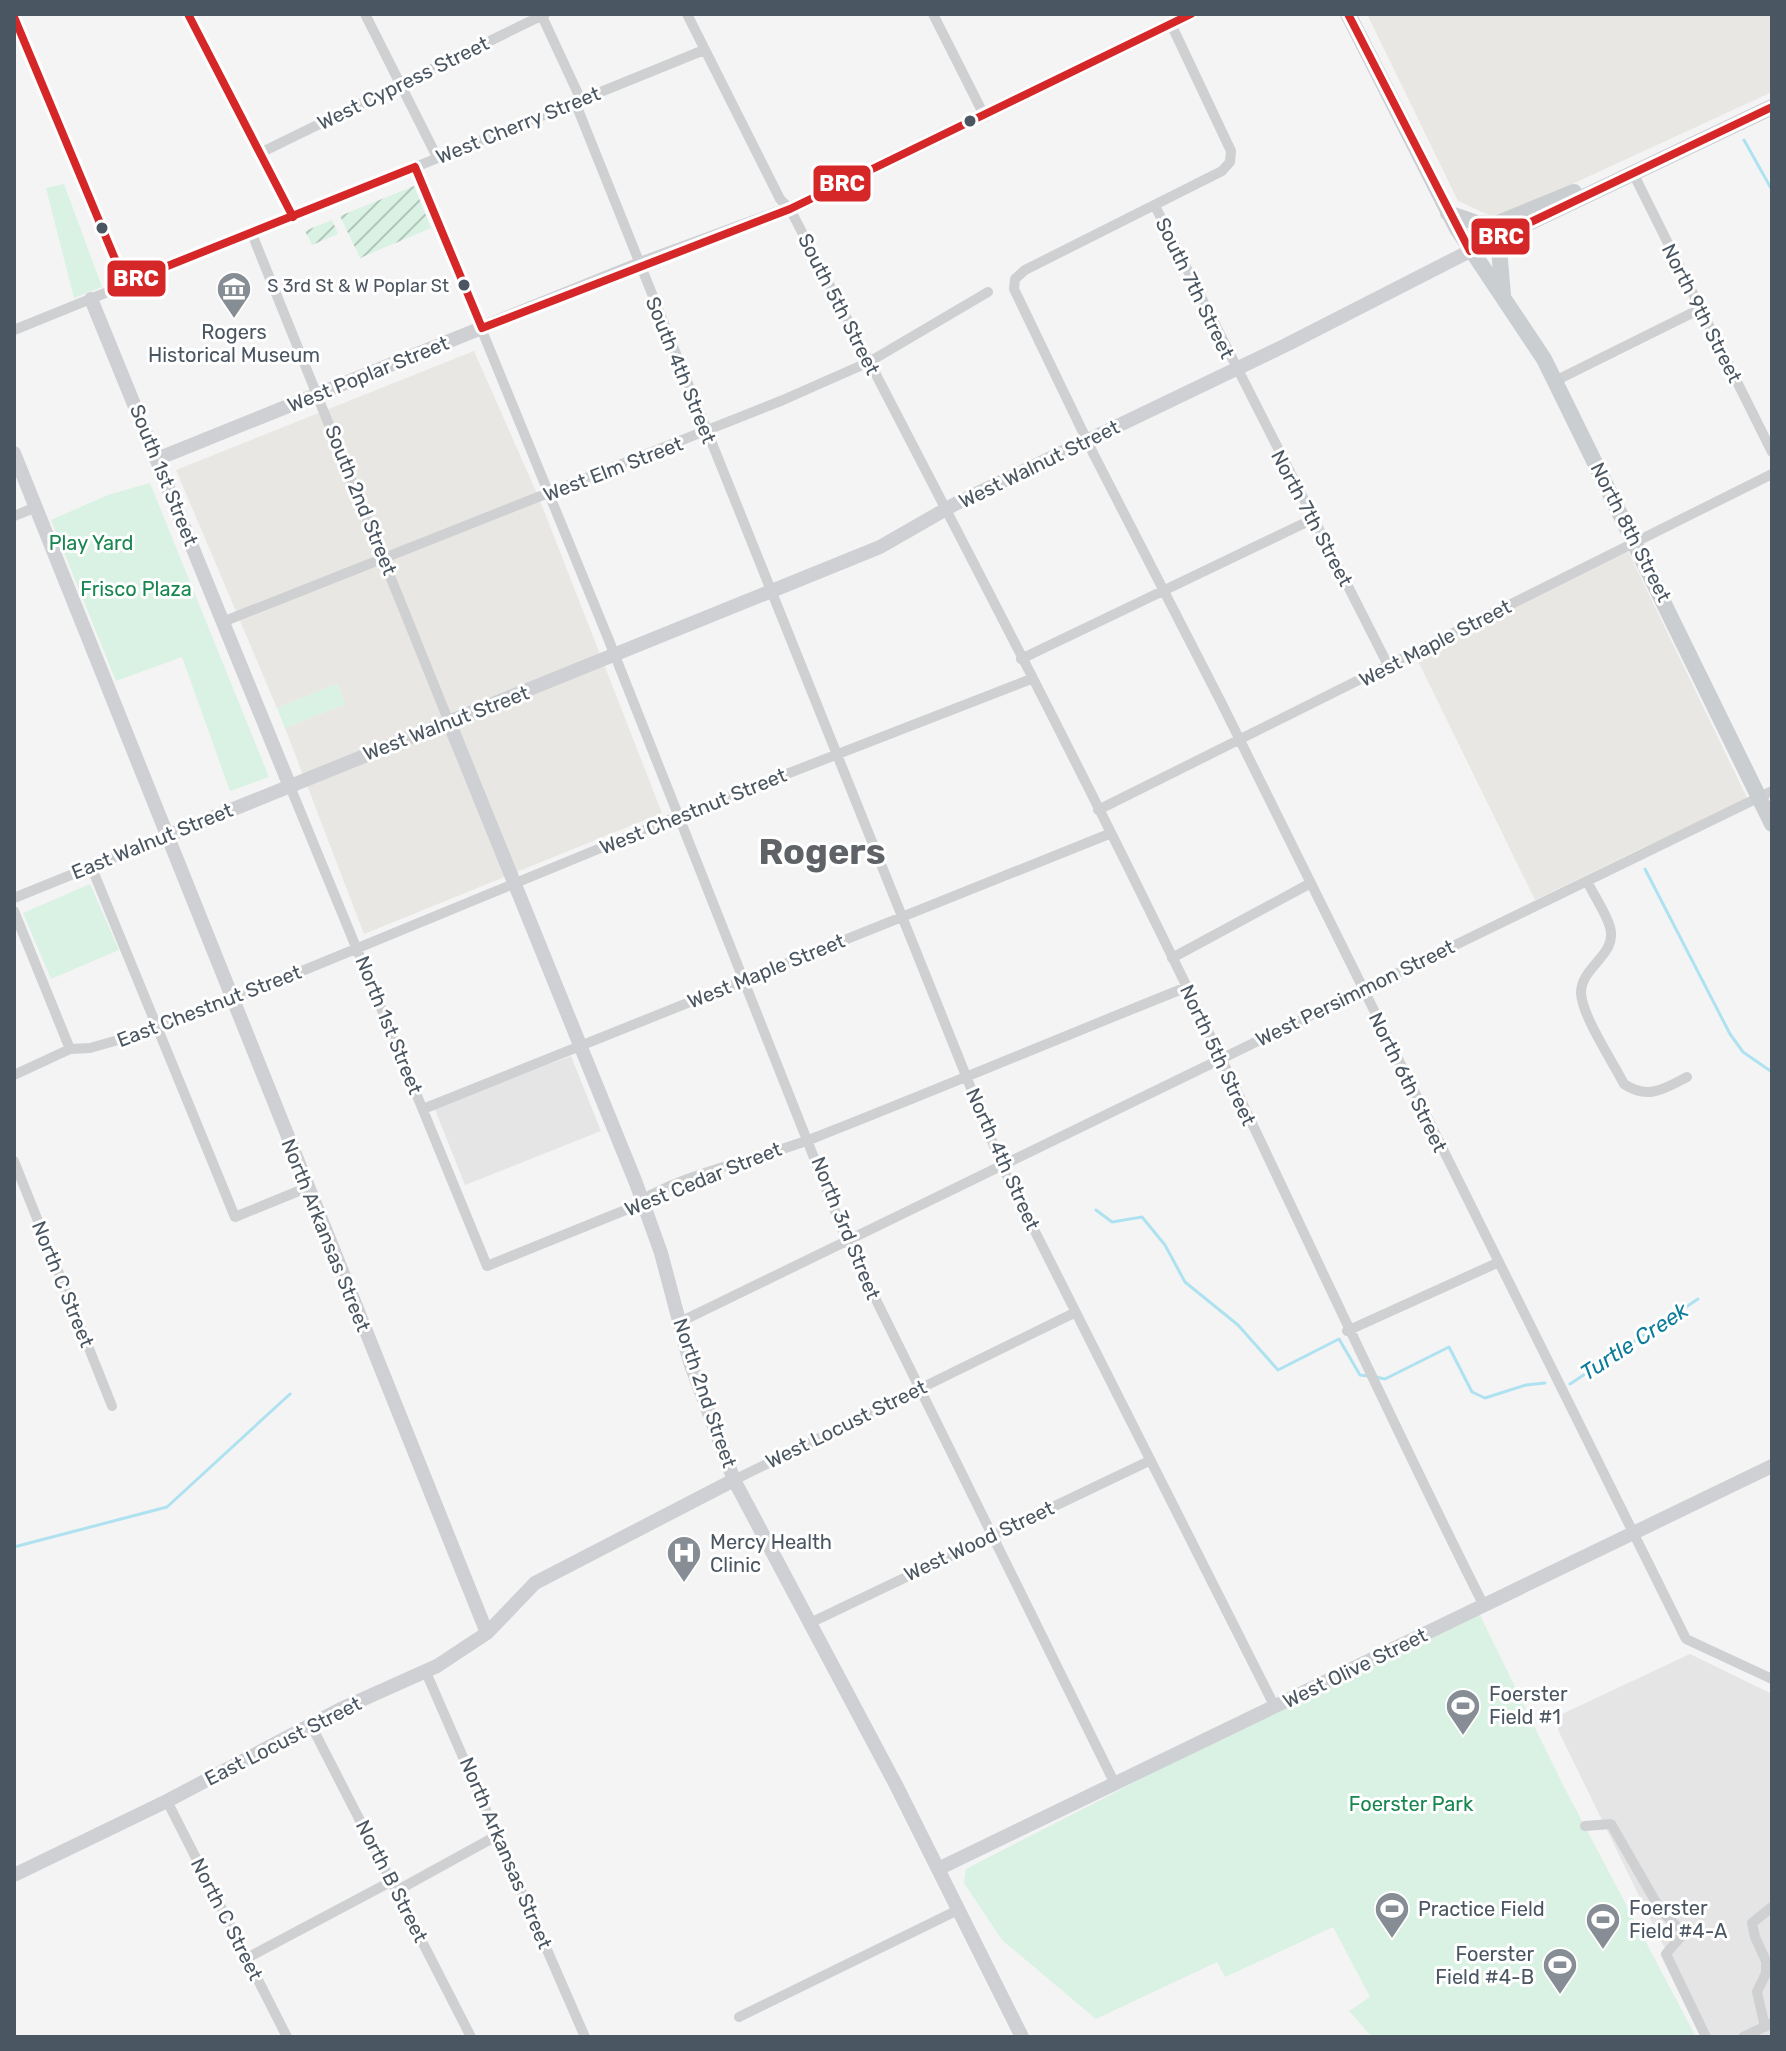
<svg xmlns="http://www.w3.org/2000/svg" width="1786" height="2051" font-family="Rubik,sans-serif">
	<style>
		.commercial { fill: #e8e7e3 }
		.education { fill: #e6e5e6 }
		.green { fill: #d9f2e3 }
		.garden { fill: url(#garden-furrows) }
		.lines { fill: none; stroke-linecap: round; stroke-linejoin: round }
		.stream { stroke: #aee2f0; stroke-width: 3 }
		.street { stroke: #ced0d2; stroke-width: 10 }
		.secondary { stroke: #ced0d4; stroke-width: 14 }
		.primary { stroke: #caced1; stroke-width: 16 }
		.bus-1-casing { stroke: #fff; stroke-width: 14 }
		.bus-1 { stroke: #d62728; stroke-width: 8 }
		.bus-dot { fill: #4a5661; stroke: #fff; stroke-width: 3 }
		.labels { text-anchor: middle; stroke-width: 6; stroke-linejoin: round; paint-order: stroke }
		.bus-label { font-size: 18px; fill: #4a5661; stroke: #fff; text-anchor: end }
		.street-label { font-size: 20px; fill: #4a5661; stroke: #fff }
		.poi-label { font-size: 20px; fill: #4a5661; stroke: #fff; text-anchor: start }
		.park-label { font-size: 20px; fill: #17864f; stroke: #fff }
		.water-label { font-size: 22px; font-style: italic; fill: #0c7c9b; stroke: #fff }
		.town-label { font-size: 36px; font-weight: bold; fill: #5f6368; stroke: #fff }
		.line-badge { stroke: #fff; stroke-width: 3 }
		.badge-label { font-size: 22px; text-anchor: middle; font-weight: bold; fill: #fff }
	</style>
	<defs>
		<pattern id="garden-furrows" width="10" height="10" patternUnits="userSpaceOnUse" patternTransform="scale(2)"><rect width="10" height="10" fill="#d9f2e3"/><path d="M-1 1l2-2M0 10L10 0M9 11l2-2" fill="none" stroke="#b2c7bb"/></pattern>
	</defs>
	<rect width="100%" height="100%" fill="#f4f4f4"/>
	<path class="commercial" d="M1367,14H1772V92L1507,214L1493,217L1458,201Z
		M474,351L539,498L662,813L364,934L285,728L345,704L337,684L277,708L176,470Z
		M1628,551L1749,802L1642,848L1535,900L1415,655Z"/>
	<path class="education" d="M571,1056L601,1131L465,1185L434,1107Z
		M1690,1654L1772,1694V2034L1765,2037H1708L1558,1730L1562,1714Z"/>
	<path class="green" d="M64,184L102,287L74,298L46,188Z
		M150,483L269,777L230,791L182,657L116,681L51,520L108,495Z
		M337,684L345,704L285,728L277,708Z
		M90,884L119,950L51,979L23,913Z
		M1476,1607L1563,1785L1696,2037H1372L1349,2011L1370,1997L1333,1927L1225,1977L1217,1962L1096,2019L1002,1940L964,1883L966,1869Z"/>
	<path class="garden" d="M414,186L431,228L360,258L340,216Z
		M332,220L338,234L312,245L305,231Z"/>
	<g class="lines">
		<path class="stream" d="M1744,140L1772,190
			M1645,869L1730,1034L1743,1052L1772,1072
			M1096,1210L1112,1222L1142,1217L1165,1245L1185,1282L1238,1325L1278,1370L1339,1339L1360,1375L1369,1376
			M1376,1377L1385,1379L1449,1347L1472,1392L1485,1398L1526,1385L1545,1383
			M1570,1384L1698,1299
			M14,1547L167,1507L290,1394"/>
		<path class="street" d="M188,14L293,217
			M365,14L437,157
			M541,14L581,100
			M687,14L780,199L790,209C923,466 1059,723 1185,983C1285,1190 1380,1399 1483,1604
			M933,14L985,117
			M14,17L125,283
			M1171,24L1231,151L1230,162L1222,171L1025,270L1015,279L1014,289L1094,455L1221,702L1686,1639L1772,1679
			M575,102L1003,1168L1275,1707
			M260,153L545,14
			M415,167L608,638L847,1241L1115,1784
			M1633,173L1772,452
			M1155,206L1389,667
			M252,234L449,722
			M14,330L704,50
			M1555,381L1700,309
			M14,516L36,507
			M225,621L783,400L869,362L988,292
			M1021,659L1313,519
			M289,784L487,1266L628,1209C676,1174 758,1160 814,1138C939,1089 1062,1037 1187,987
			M1098,810L1772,474
			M91,866L235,1217L306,1188
			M1587,881C1594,896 1605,911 1610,927C1618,955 1581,966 1581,993C1582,1016 1613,1062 1624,1084C1648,1100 1664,1089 1687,1077
			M14,898L167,836
			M14,911L70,1049
			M1172,958L1309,884
			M14,1075L70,1049L90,1048L157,1029L234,999L676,817L1031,679
			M423,1109L1109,834
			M14,1161L112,1406
			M680,1322L1772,791
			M1347,1331L1497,1263
			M734,1480L1074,1313
			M810,1623L1149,1461
			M425,1670L585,2037
			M311,1725L471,2037
			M167,1801L287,2037
			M1585,1826L1611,1824L1661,1911L1684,1933L1666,1954L1706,2037
			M398,1890L498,1835
			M247,1958L392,1881
			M739,2017L958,1910
			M1765,2027L1757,1992L1766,1973V1961L1755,1937L1752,1923L1772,1907
			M1743,2037L1772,2023"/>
		<path class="secondary" d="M91,299L289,784
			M14,453L487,1633
			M157,459L640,264L790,209L1191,14
			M449,722L636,1183L661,1253L690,1362L734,1480L896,1785L1022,2037
			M167,836L880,547L955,504L1286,345L1470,251
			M938,1869L1772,1466
			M14,1875L167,1801L341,1709L437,1666L487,1633L535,1583L734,1480"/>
		<path class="primary" d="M1348,14L1456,227L1544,359L1772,824
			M1448,213L1477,223L1496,224L1574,192
			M1470,251L1772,107
			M1503,295L1499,249L1511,231"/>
		<defs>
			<path id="bus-1" d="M188,14L293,217
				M1348,14L1470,251L1772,107
				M14,17L125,283L415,167
				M415,167L482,328
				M482,328L790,209L1191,14"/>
		</defs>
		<use href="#bus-1" class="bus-1-casing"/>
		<use href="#bus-1" class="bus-1"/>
	</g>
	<defs>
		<symbol id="museum-pin" viewBox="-11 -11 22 30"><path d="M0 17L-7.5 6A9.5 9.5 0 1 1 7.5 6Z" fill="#868d94" stroke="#fff"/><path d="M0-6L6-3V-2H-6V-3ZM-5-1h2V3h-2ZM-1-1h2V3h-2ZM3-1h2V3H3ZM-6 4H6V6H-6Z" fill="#fff"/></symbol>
		<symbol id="hospital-pin" viewBox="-11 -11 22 30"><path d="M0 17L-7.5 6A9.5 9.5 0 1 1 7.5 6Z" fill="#868d94" stroke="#fff"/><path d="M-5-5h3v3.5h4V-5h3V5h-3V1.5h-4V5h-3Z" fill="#fff"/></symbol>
		<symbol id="stadium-pin" viewBox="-11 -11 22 30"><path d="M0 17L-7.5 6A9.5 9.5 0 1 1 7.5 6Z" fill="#868d94" stroke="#fff"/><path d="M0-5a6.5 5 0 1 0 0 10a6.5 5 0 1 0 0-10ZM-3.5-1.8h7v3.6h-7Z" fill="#fff"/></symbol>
	</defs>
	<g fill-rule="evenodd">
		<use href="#museum-pin" x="214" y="269" width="40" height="54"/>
		<use href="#hospital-pin" x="664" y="1533" width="40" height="54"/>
		<use href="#stadium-pin" x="1443" y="1686" width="40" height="54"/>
		<use href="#stadium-pin" x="1372" y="1889" width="40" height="54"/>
		<use href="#stadium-pin" x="1583" y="1900" width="40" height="54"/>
		<use href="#stadium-pin" x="1540" y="1945" width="40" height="54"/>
	</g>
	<g class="bus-dot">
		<circle cx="970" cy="121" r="7"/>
		<circle cx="102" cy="228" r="7"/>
		<circle cx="464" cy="285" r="7"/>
	</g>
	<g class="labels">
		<g class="bus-label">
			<text x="449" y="292">S 3rd St &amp; W Poplar St</text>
		</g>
		<g class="street-label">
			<text transform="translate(403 83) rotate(-26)" y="7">West Cypress Street</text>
			<text transform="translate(518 125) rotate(-22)" y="7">West Cherry Street</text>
			<text transform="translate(1195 288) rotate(64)" y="7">South 7th Street</text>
			<text transform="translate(839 304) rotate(63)" y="7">South 5th Street</text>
			<text transform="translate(1702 313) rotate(63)" y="7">North 9th Street</text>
			<text transform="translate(681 370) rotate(68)" y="7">South 4th Street</text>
			<text transform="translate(368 374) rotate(-22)" y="7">West Poplar Street</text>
			<text transform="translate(1039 464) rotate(-26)" y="7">West Walnut Street</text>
			<text transform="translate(613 469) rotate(-21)" y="7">West Elm Street</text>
			<text transform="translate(164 475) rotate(68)" y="7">South 1st Street</text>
			<text transform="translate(361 500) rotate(68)" y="7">South 2nd Street</text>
			<text transform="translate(1312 518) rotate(62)" y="7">North 7th Street</text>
			<text transform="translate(1631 532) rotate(63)" y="7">North 8th Street</text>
			<text transform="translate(1435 643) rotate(-27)" y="7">West Maple Street</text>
			<text transform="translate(446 723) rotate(-21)" y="7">West Walnut Street</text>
			<text transform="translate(693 811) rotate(-22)" y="7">West Chestnut Street</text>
			<text transform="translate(152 841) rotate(-22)" y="7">East Walnut Street</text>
			<text transform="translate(766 971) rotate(-22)" y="7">West Maple Street</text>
			<text transform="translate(1355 993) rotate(-26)" y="7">West Persimmon Street</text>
			<text transform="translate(209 1006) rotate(-21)" y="7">East Chestnut Street</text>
			<text transform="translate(389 1025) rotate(68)" y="7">North 1st Street</text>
			<text transform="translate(1218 1055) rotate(65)" y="7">North 5th Street</text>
			<text transform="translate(1408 1082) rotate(64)" y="7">North 6th Street</text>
			<text transform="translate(1003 1159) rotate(66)" y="7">North 4th Street</text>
			<text transform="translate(703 1179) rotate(-22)" y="7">West Cedar Street</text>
			<text transform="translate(846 1228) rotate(68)" y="7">North 3rd Street</text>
			<text transform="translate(326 1235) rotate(68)" y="7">North Arkansas Street</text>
			<text transform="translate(63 1284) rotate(68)" y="7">North C Street</text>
			<text transform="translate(705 1393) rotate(71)" y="7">North 2nd Street</text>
			<text transform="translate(846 1424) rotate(-26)" y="7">West Locust Street</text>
			<text transform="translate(979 1541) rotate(-25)" y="7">West Wood Street</text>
			<text transform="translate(1355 1668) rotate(-26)" y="7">West Olive Street</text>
			<text transform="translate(283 1741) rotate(-27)" y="7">East Locust Street</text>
			<text transform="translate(506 1853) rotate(67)" y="7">North Arkansas Street</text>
			<text transform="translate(392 1881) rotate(63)" y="7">North B Street</text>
			<text transform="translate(227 1919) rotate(63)" y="7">North C Street</text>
		</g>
		<g class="poi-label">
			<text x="234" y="339" text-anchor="middle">Rogers<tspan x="234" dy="23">Historical Museum</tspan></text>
			<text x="710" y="1549">Mercy Health<tspan x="710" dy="23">Clinic</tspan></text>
			<text x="1489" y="1701">Foerster<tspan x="1489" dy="23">Field #1</tspan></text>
			<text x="1629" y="1915">Foerster<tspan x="1629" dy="23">Field #4-A</tspan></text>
			<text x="1418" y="1916">Practice Field</text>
			<text x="1534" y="1961" text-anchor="end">Foerster<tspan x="1534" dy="23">Field #4-B</tspan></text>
		</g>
		<g class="park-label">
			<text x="91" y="550">Play Yard</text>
			<text x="136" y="596">Frisco Plaza</text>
			<text x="1411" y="1811">Foerster Park</text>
		</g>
		<g class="water-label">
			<text transform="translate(1634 1341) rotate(-33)" y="8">Turtle Creek</text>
		</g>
		<g class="town-label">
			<text x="822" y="864">Rogers</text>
		</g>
	</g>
	<g class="line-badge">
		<rect x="812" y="164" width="60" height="39" rx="8" fill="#d62728"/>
		<rect x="1470" y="217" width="61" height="39" rx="8" fill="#d62728"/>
		<rect x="106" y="259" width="61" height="39" rx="8" fill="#d62728"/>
	</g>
	<g class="badge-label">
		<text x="842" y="191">BRC</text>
		<text x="1501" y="244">BRC</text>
		<text x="136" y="286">BRC</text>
	</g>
	<rect width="1786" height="2051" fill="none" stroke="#4a5661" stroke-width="32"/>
</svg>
